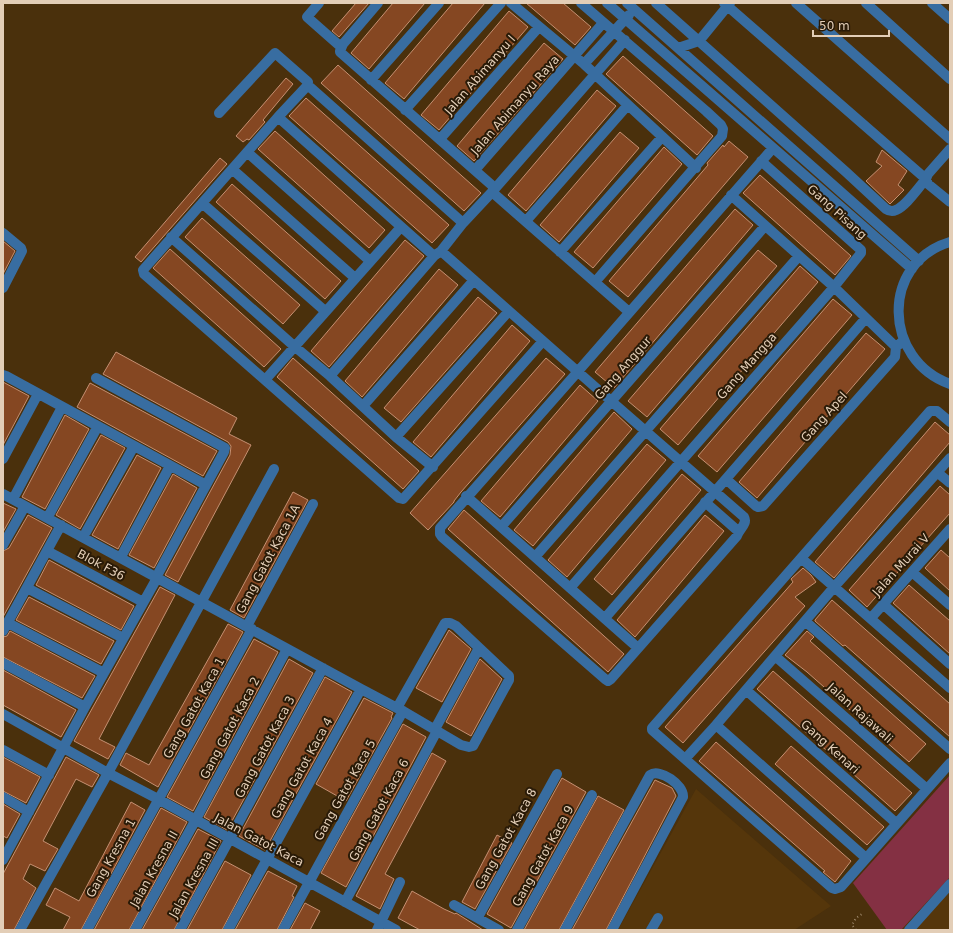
<svg xmlns="http://www.w3.org/2000/svg" width="953" height="933" font-family="'DejaVu Sans',sans-serif">
	<style>
		.built { fill: #55360b }
		.green { fill: #843043 }
		.building { fill: #854722; stroke: #c58f71 }
		.lines { fill: none; stroke-linecap: round; stroke-linejoin: round }
		.path { stroke: #9d8669; stroke-width: 2; stroke-dasharray: 1 3; stroke-linecap: butt }
		.minor { stroke: #386da1; stroke-width: 10 }
		.labels { text-anchor: middle; stroke-width: 4; stroke-linejoin: round; paint-order: stroke }
		.street-label { font-size: 12px; fill: #e3ceb7; stroke: #291a07 }
	</style>
	<rect width="100%" height="100%" fill="#4a300c"/>
	<path class="built" d="M696,789L831,906L794,930H618Z
		M950,877V930H901Z"/>
	<path class="green" d="M950,775V877L901,930H887L853,883Z"/>
	<path class="building" d="M356,3H369L339,37L332,31Z
		M393,3H425L369,69L351,53Z
		M453,3H485L404,99L385,83Z
		M526,3H563L591,27L575,45Z
		M509,11L528,27L439,130L421,115Z
		M544,43L563,59L474,161L457,146Z
		M623,56L713,136L697,155L606,74Z
		M338,65L481,193L464,211L321,83Z
		M286,78L293,84L263,120L265,122L249,140L247,139L243,142L236,136Z
		M597,90L616,106L526,211L508,195Z
		M306,98L449,225L432,243L289,116Z
		M275,131L385,230L369,248L258,149Z
		M620,132L639,148L559,242L540,225Z
		M729,141L748,157L628,297L609,281L708,165L707,163L723,145L724,147Z
		M664,147L682,164L593,268L574,252Z
		M882,150L907,171L898,185L904,190L890,204L866,181L882,166L876,162Z
		M220,158L227,164L141,262L135,257Z
		M760,175L851,256L835,275L743,193Z
		M232,184L341,281L325,299L216,202Z
		M735,209L753,225L614,388L595,372Z
		M202,218L300,305L283,324L185,237Z
		M405,240L424,256L329,367L311,351Z
		M3,241L15,251L3,274Z
		M170,249L281,349L264,367L153,268Z
		M758,250L777,266L647,417L628,401Z
		M800,266L818,282L678,445L660,429Z
		M439,269L458,285L362,397L345,381Z
		M478,297L497,313L401,422L384,408Z
		M833,299L852,315L717,472L698,456Z
		M512,325L530,341L431,457L413,442Z
		M866,333L885,349L757,498L739,482Z
		M116,352L237,418L229,434L251,445L178,582L165,575L230,455L231,446L228,442L103,374Z
		M293,358L419,471L403,489L277,377Z
		M546,358L565,374L461,492L454,501V502L428,530L410,513Z
		M3,382L29,396L3,445Z
		M90,383L217,451L203,476L77,407Z
		M580,385L598,401L500,517L481,501Z
		M614,412L632,429L533,546L514,530Z
		M65,415L89,429L45,509L22,497Z
		M935,422L950,435V442L834,578L815,562Z
		M101,435L125,448L80,529L56,515Z
		M647,444L666,460L567,577L548,560Z
		M137,455L161,468L118,549L92,535Z
		M173,474L197,488L154,568L129,555Z
		M682,474L701,490L612,595L594,579Z
		M940,486L950,495V513L867,607L849,590Z
		M293,492L308,500L244,618L230,610Z
		M3,503L16,509L3,532Z
		M464,510L624,654L608,672L448,529Z
		M28,515L52,528L3,617V551L9,548Z
		M705,515L724,531L635,637L617,620Z
		M941,550L950,558V591L925,568Z
		M49,560L134,606L121,630L36,585Z
		M803,568L811,575L816,582L795,597L805,606L683,743L665,727L793,582L791,579Z
		M909,585L950,621V654L893,603Z
		M160,587L175,595L99,739L115,747L108,759L74,741Z
		M29,597L114,641L101,664L16,620Z
		M832,600L950,704V737L854,653L845,645L843,646L815,621V620Z
		M228,624L243,632L158,787L120,765L126,753L149,765Z
		M449,630L471,649L442,702L416,688Z
		M10,631L95,676L82,698L3,657V637L7,636Z
		M807,631L814,637L810,641L926,744L909,762L807,672L785,655Z
		M254,639L278,652L193,811L167,797Z
		M289,659L313,673L227,830L204,817Z
		M480,659L502,679L471,736L446,722Z
		M3,670L76,710L61,737L3,705Z
		M773,671L912,793L895,811L757,689Z
		M325,677L352,692L265,850L239,836Z
		M364,698L393,713L391,717L392,718L346,801L316,784Z
		M403,724L426,737L346,887L321,873Z
		M716,742L851,861L835,882L823,872L825,871L699,761Z
		M791,746L884,827L867,845L775,764Z
		M432,753L446,761L385,874L394,879L380,909L356,896Z
		M3,757L40,777L26,803L3,791Z
		M66,757L99,775L92,787L76,779L43,841L58,849L45,871L30,864L23,879L36,888L14,930H3V874Z
		M562,778L586,792L511,928L487,914Z
		M655,780L672,788L676,796L606,930H572Z
		M598,796L624,810L559,930H524Z
		M131,802L145,810L81,930H63L70,917L46,905L55,888L79,901Z
		M3,804L20,814L7,838L3,836Z
		M161,808L187,822L129,930H94Z
		M198,829L221,841L174,930H142Z
		M497,835L512,843L475,909L462,902Z
		M225,861L251,875L222,930H187Z
		M268,871L297,886L292,896L294,897L277,930H235Z
		M412,891L444,909L455,914L456,913L483,930H420L398,918Z
		M305,903L320,911L310,930H290Z"/>
	<g class="lines">
		<path class="path" d="M856,930L852,925L856,918L862,914"/>
		<path class="minor" d="M319,3L307,17L341,47
			M378,3L343,44L340,51V52L495,188
			M511,3L584,64L696,168
			M581,3L706,111L721,125L723,129L722,136L595,282
			M607,3L912,269
			M627,3L919,261
			M656,3L846,172L886,209C889,211 892,212 896,210C906,206 918,188 926,179L724,3
			M796,3L950,139
			M866,3L950,79
			M932,3L950,19
			M678,48L699,41L730,3
			M584,64L629,15
			M371,80L439,3
			M307,86L311,88L463,223
			M405,110L501,3
			M219,113L275,53L308,82L307,86L278,117L143,270L144,274L265,380L401,227
			M278,117L434,256
			M440,139L539,27
			M950,149L928,174L926,179L928,184L950,202
			M247,152L370,261
			M232,169L355,278
			M475,170L603,23
			M492,192L629,312
			M731,195L834,287L896,347
			M202,203L325,311
			M526,221L627,106
			M3,233L21,248L22,251L3,288
			M171,237L294,346L330,376
			M950,242C880,263 883,360 950,384
			M441,251C541,340 643,429 744,517C748,524 739,529 737,536L611,679L608,681L605,679L442,537L440,534V528L574,376L580,369L773,148
			M560,252L662,137
			M3,375L6,376L206,485
			M96,378L225,448L224,452L159,572
			M265,380L399,498L403,499L543,341
			M363,406L474,280
			M950,422L937,411H930L652,728V730L832,888L835,889L841,887L950,763
			M396,437L509,311
			M3,459L38,394
			M433,467L396,437L330,376L434,256L441,251L463,223L492,192L625,40
			M938,473L950,483
			M726,479L756,506L758,507L763,506L895,357L896,347L904,340
			M3,494L361,689L397,708L403,711L461,745L469,747L473,746L509,680V676L456,626L450,623H445L397,708
			M466,496L638,648
			M13,499L62,407
			M705,502L738,531
			M50,513L98,426
			M501,527L765,226
			M86,532L134,446
			M3,545L25,506
			M47,551L143,602
			M123,553L170,466
			M535,557L799,256
			M801,558L950,688
			M912,572L950,605
			M27,588L123,638
			M570,588L834,287L861,253V250L761,161
			M883,604L950,664
			M605,618L866,318
			M871,618L950,529
			M805,621L950,749
			M8,623L104,673
			M247,626L313,504
			M3,631L61,525
			M775,656L927,789
			M3,663L85,707
			M746,690L896,823
			M3,714L108,773L158,799L396,930
			M716,725L866,858
			M435,729L479,648
			M3,750L49,775
			M685,759L716,725L835,586L950,458
			M3,797L29,812
			M3,860L85,707L157,578
			M345,902L437,731
			M454,905L499,930
			M478,917L557,774
			M20,930L108,773L274,469
			M87,930L252,629
			M135,930L195,821L287,649
			M180,930L323,668
			M228,930L361,689
			M283,930L403,711
			M377,930L400,882
			M517,930L592,795
			M565,930L650,775C660,768 684,785 683,797L612,930
			M651,930L658,918
			M909,930L950,884"/>
	</g>
	<g class="labels">
		<g class="street-label">
			<text transform="translate(480 75) rotate(-49)" y="4">Jalan Abimanyu I</text>
			<text transform="translate(515 105) rotate(-49)" y="4">Jalan Abimanyu Raya</text>
			<text transform="translate(837 212) rotate(42)" y="4">Gang Pisang</text>
			<text transform="translate(747 366) rotate(-49)" y="4">Gang Mangga</text>
			<text transform="translate(623 368) rotate(-49)" y="4">Gang Anggur</text>
			<text transform="translate(824 417) rotate(-48)" y="4">Gang Apel</text>
			<text transform="translate(268 559) rotate(-62)" y="4">Gang Gatot Kaca 1A</text>
			<text transform="translate(101 565) rotate(28)" y="4">Blok F36</text>
			<text transform="translate(901 565) rotate(-48)" y="4">Jalan Murai V</text>
			<text transform="translate(194 708) rotate(-61)" y="4">Gang Gatot Kaca 1</text>
			<text transform="translate(860 713) rotate(42)" y="4">Jalan Rajawali</text>
			<text transform="translate(230 728) rotate(-62)" y="4">Gang Gatot Kaca 2</text>
			<text transform="translate(265 747) rotate(-62)" y="4">Gang Gatot Kaca 3</text>
			<text transform="translate(830 747) rotate(42)" y="4">Gang Kenari</text>
			<text transform="translate(302 768) rotate(-61)" y="4">Gang Gatot Kaca 4</text>
			<text transform="translate(345 790) rotate(-61)" y="4">Gang Gatot Kaca 5</text>
			<text transform="translate(379 810) rotate(-62)" y="4">Gang Gatot Kaca 6</text>
			<text transform="translate(506 839) rotate(-61)" y="4">Gang Gatot Kaca 8</text>
			<text transform="translate(259 840) rotate(28)" y="4">Jalan Gatot Kaca</text>
			<text transform="translate(543 856) rotate(-61)" y="4">Gang Gatot Kaca 9</text>
			<text transform="translate(111 858) rotate(-61)" y="4">Gang Kresna 1</text>
			<text transform="translate(154 869) rotate(-61)" y="4">Jalan Kresna II</text>
			<text transform="translate(194 878) rotate(-61)" y="4">Jalan Kresna III</text>
		</g>
	</g>
	<rect width="953" height="933" fill="none" stroke="#e3ceb7" stroke-width="8"/>
	<path d="M813 30v6h76v-6" fill="none" stroke="#e3ceb7" stroke-width="2"/>
	<text x="819" y="30" font-size="12" fill="#e3ceb7" stroke="#291a07" stroke-width="3" paint-order="stroke">50 m</text>
</svg>
